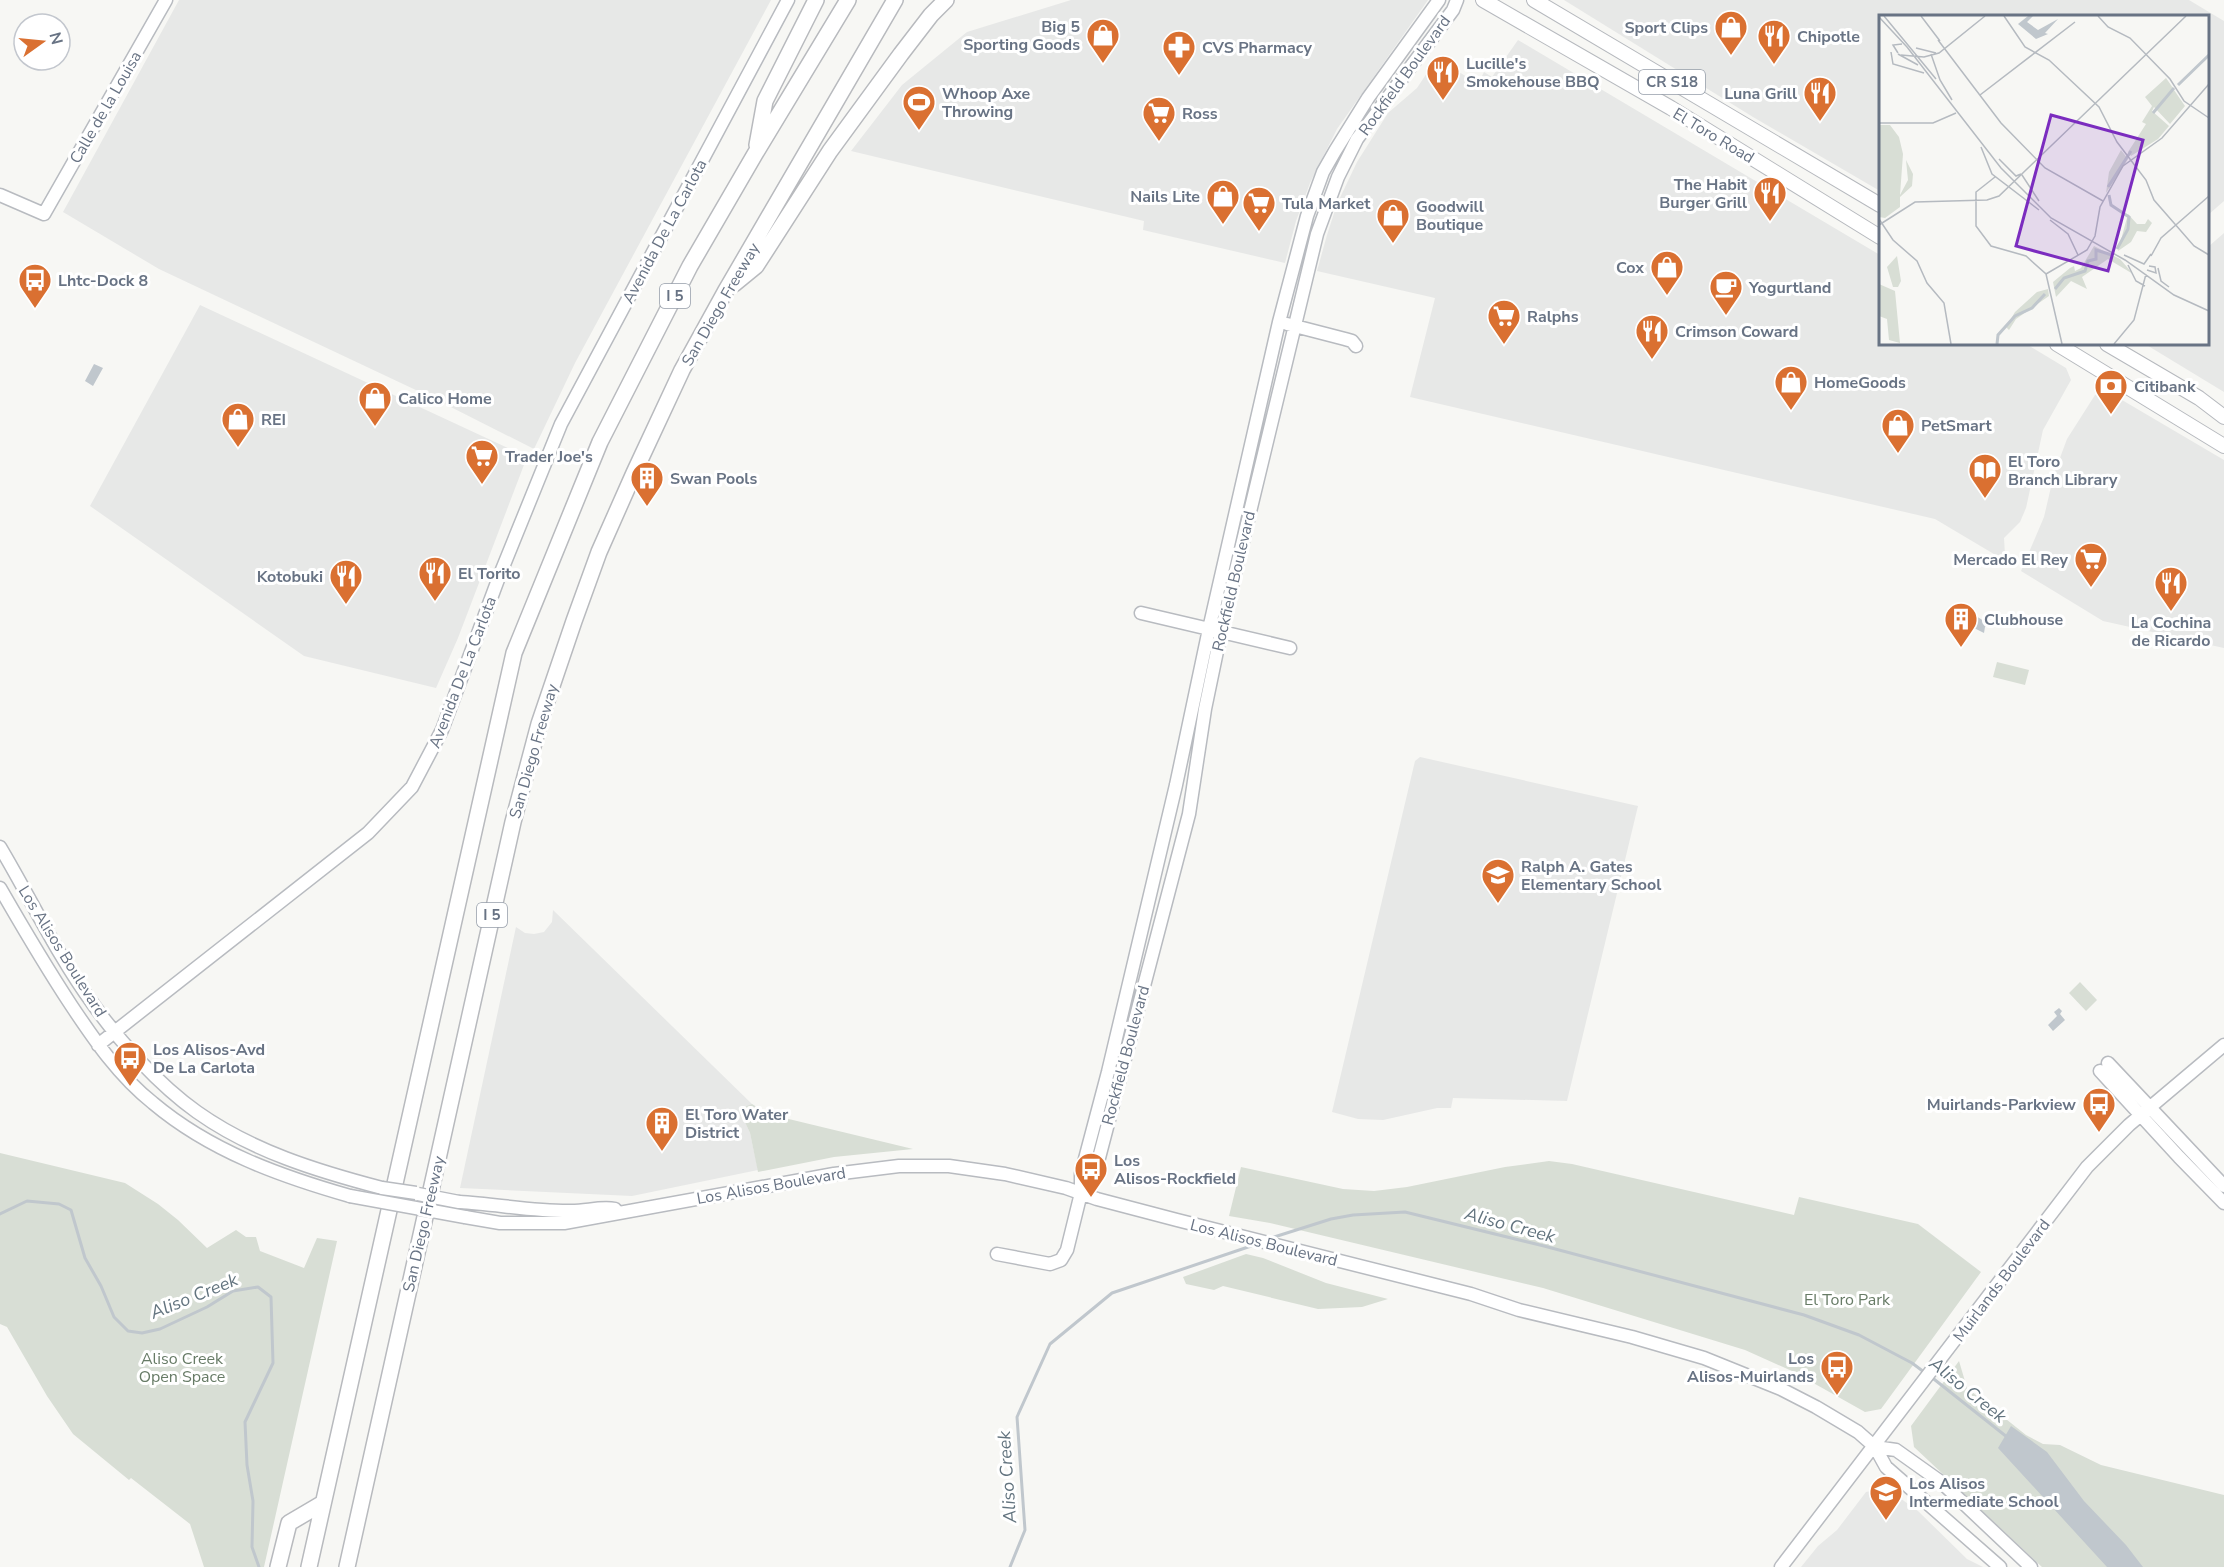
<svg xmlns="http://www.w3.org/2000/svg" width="2224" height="1567" font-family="'Nunito Sans',sans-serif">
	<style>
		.built { fill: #e7e8e7 }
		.green { fill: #d8ded5 }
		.water { fill: #c0c7cd }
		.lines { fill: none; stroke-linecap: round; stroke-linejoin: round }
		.stream { stroke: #c0c7cd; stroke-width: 3 }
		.secondary-casing { stroke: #b8bbc0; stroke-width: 15 }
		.primary-casing { stroke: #b6b9be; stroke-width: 16 }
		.highway-casing { stroke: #b8babe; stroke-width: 18 }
		.secondary { stroke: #fff; stroke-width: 12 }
		.primary { stroke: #fff; stroke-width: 14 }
		.highway { stroke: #fff; stroke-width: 15 }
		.secondary-bridge-casing { stroke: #b8bbc0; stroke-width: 15; stroke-linecap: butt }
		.secondary-bridge { stroke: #fff; stroke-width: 12 }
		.labels { text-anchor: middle; stroke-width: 6; stroke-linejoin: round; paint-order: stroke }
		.shield { fill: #fff; stroke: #959da9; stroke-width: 1.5 }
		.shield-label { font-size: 15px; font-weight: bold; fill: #687384 }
		.poi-label { font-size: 16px; font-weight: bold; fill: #687384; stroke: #fff; text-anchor: start }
		.street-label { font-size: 16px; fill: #687384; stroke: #fff }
		.park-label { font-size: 16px; fill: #677b66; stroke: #fff }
		.water-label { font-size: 18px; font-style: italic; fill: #63747f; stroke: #fff }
		.inset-river { fill: none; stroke: #c0c7cd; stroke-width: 3 }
		.inset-road { fill: none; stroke: #b5bac0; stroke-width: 1.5 }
		.view { fill: #7b2cbf; fill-opacity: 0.15; stroke: #7b2cbf; stroke-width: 3 }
		.inset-edge { fill: none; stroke: #687384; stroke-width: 3 }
	</style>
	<rect width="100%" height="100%" fill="#f7f7f4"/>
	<path class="built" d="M179,0H771L575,363L534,449L437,400L159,269L63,212Z
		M1071,0H1428L1337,129L1310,183L1296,221L1285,263L1143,230L1144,221L851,151L902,85L967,32Z
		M1564,0H2189L2224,21V201L2208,215V16H1880V191L1753,117Z
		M1518,40L1880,255V344H2026L2066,368L2071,380L2043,430L2026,508L2020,522L2004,538L2005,555L2004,560L1935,519L1410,397L1435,298L1317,271L1327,235L1337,204L1357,162L1388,113L1417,88L1437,58L1478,84L1484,72L1492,77Z
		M2224,233V392L2145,344H2208V247Z
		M200,305L527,457L458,638L436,688L304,656L90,506Z
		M2105,390L2224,460V648L2103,621L2021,571L2044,517L2054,474L2067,439L2095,395Z
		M1420,757L1638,806L1567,1101L1453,1098L1451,1108H1437L1383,1120L1358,1119L1332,1112L1415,761Z
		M553,910L752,1104L740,1110L750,1133L758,1170L632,1196L460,1188L516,927L525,933L534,934L544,932L552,922Z
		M1886,1488L1918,1511L1967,1559L1983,1567H1801L1818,1546L1837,1530L1866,1492Z"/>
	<path class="green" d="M1997,662L2029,670L2025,685L1993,677Z
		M2080,982L2097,1000L2086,1011L2069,993Z
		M752,1104L768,1114L913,1149L834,1157L758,1172L750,1133L739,1109Z
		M0,1153L125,1183L158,1204L178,1220L207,1248L236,1230L246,1237H256L260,1251L304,1268L317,1238L337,1241L264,1567H204L190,1524L131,1478L129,1480L73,1434L47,1396L7,1327L0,1324Z
		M1549,1161L1572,1164L1794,1215L1799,1197L1918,1224L1981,1272L1881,1409L1865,1412L1792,1371L1745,1350L1543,1288L1270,1223L1229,1216L1241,1167L1343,1189L1374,1191L1407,1187L1505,1167Z
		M1246,1254L1263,1258L1326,1283L1388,1299L1362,1307L1318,1309L1223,1286L1214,1290L1186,1284L1183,1277Z
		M1959,1361L1967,1388L2026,1435L2043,1444L2060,1445L2101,1465L2224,1495V1567H2042L1914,1447L1911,1426Z"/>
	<path class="water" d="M94,364L103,368L93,386L85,381Z
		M1971,613L1989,624L1985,627L1984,633L1972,627L1970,630L1964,626Z
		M2059,1008L2062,1011L2060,1014L2065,1020L2053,1031L2048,1025L2057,1016L2054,1012Z
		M2011,1426L2047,1452L2084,1501L2126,1545L2143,1567H2107L1998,1448Z"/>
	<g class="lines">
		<path class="stream" d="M0,1214L27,1201L59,1204L71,1210L85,1258L101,1286L114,1317L128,1331L142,1333L160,1329L207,1307L233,1291L258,1287L271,1297L273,1363L245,1422L247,1465L253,1501L252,1547L259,1567
			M1271,1238L1331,1219L1353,1215L1405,1212L1544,1246L1804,1315L1859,1335L1912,1363L1924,1372
			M1930,1376L2007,1437
			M1010,1567L1025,1530L1017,1417L1050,1344L1112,1293L1254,1245"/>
		<defs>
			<path id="secondary" d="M0,195L44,214L166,0
				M1287,324L1345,339L1352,341L1356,346
				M1141,613L1290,648
				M0,847C31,899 57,955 93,1004C120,1042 159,1085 197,1112C252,1151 317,1171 382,1188
				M0,888C23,928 46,967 71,1005C95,1041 119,1076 153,1103C210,1151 280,1176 350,1196
				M98,1045L368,833L412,787L442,730L499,577L561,424L788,0
				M2108,1063L2224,1186
				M2100,1071L2179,1157L2224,1203
				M1081,1193L1094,1177L1189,814L1205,709L1221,632L1317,234L1338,177L1357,139L1453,10L1457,0
				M459,1202C495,1204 531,1211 568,1211C584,1212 600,1206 615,1209
				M465,1217L500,1223H564L834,1174L899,1166H949L1005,1174L1066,1188L1097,1199L1177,1220L1471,1294L1519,1310L1632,1337L1704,1358L1781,1389L1816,1407L1858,1432L1875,1447L1886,1467L2000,1567
				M997,1254L1050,1264L1061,1260L1067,1250L1081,1193V1174L1108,1072L1176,785L1209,629L1279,322L1307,216L1323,172L1335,151L1368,98L1439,0
				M1875,1447L1896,1450L1941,1482L2031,1567
				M1781,1567L2087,1167L2129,1125L2224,1045"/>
			<path id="primary" d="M1483,0L1671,108L1880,237
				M1534,0L1880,205
				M2057,344L2224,446
				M2107,344L2199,398L2224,417"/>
			<path id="highway" d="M757,145L765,101L816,0
				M734,284L756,266L830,151L901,54L931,15L946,0
				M278,1567L289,1523L323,1503
				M309,1567L514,653L600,442L690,266L755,154L848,0
				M347,1567L513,822L539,724L574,621L599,552L634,473L682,370L725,292L895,0"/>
		</defs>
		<use href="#secondary" class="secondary-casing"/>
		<use href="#primary" class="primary-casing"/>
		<use href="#highway" class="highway-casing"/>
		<use href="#secondary" class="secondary"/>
		<use href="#primary" class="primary"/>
		<use href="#highway" class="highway"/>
		<defs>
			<path id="secondary-bridge" d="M382,1188L416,1193
				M418,1194L459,1202
				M350,1196L465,1217"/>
		</defs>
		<use href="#secondary-bridge" class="secondary-bridge-casing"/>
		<use href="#secondary-bridge" class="secondary-bridge"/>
	</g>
	<defs>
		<symbol id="shop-pin" viewBox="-11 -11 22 30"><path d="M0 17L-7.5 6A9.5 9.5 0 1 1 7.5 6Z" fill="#da7031" stroke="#fff"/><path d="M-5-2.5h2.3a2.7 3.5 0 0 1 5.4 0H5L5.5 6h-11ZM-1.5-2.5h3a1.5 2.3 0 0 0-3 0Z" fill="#fff"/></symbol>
		<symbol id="restaurant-pin" viewBox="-11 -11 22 30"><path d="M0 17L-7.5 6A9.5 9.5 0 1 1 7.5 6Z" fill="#da7031" stroke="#fff"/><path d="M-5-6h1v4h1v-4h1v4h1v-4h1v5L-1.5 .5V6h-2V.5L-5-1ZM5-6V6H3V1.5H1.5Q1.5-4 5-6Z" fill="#fff"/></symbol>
		<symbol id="pharmacy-pin" viewBox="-11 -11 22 30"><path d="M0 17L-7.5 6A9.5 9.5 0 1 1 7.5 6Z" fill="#da7031" stroke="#fff"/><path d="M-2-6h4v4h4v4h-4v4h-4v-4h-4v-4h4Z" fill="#fff"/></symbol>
		<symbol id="stadium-pin" viewBox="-11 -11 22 30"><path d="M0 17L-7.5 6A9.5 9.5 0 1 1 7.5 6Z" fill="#da7031" stroke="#fff"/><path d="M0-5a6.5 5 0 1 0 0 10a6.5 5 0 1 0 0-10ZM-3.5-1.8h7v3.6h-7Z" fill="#fff"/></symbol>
		<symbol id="supermarket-pin" viewBox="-11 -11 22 30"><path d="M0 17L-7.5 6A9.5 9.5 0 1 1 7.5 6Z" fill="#da7031" stroke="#fff"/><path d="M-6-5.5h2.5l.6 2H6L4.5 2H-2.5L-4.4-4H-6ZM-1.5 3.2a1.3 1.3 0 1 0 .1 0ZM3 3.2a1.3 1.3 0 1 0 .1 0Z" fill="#fff"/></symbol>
		<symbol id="bus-pin" viewBox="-11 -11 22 30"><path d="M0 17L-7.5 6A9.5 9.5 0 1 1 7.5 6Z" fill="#da7031" stroke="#fff"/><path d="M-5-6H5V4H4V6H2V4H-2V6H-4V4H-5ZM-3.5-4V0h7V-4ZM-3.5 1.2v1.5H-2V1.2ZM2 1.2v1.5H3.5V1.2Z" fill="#fff"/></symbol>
		<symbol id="cafe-pin" viewBox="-11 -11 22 30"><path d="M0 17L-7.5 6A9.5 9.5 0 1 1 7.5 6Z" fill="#da7031" stroke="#fff"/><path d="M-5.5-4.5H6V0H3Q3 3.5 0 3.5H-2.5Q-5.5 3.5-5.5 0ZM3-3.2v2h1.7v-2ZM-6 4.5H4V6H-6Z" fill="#fff"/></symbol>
		<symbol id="bank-pin" viewBox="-11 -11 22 30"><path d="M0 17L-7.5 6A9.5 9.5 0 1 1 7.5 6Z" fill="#da7031" stroke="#fff"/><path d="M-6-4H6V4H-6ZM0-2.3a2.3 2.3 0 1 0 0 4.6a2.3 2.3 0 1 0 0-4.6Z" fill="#fff"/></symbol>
		<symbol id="library-pin" viewBox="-11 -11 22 30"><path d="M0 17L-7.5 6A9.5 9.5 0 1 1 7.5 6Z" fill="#da7031" stroke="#fff"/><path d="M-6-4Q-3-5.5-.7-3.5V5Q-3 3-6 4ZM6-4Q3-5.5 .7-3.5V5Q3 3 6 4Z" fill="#fff"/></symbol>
		<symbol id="building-pin" viewBox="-11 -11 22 30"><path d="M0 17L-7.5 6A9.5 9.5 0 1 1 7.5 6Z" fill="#da7031" stroke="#fff"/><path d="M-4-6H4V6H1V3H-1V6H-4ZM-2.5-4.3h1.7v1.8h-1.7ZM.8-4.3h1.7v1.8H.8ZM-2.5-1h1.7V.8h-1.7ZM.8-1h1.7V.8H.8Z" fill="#fff"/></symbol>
		<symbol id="school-pin" viewBox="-11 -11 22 30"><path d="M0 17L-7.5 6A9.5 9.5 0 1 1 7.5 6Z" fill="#da7031" stroke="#fff"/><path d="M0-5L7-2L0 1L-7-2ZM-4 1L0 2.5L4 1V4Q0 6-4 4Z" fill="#fff"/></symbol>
	</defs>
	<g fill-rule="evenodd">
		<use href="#shop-pin" x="1712" y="8" width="38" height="52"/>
		<use href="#shop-pin" x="1084" y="16" width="38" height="52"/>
		<use href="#restaurant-pin" x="1755" y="17" width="38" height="52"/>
		<use href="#pharmacy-pin" x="1160" y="28" width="38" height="52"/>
		<use href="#restaurant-pin" x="1424" y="53" width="38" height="52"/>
		<use href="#restaurant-pin" x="1801" y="74" width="38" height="52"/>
		<use href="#stadium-pin" x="900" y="83" width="38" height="52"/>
		<use href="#supermarket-pin" x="1140" y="94" width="38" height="52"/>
		<use href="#restaurant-pin" x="1751" y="174" width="38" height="52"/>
		<use href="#shop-pin" x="1204" y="177" width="38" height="52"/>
		<use href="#supermarket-pin" x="1240" y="184" width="38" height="52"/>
		<use href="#shop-pin" x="1374" y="196" width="38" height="52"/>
		<use href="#shop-pin" x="1648" y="248" width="38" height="52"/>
		<use href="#bus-pin" x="16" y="261" width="38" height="52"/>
		<use href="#cafe-pin" x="1707" y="268" width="38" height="52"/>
		<use href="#supermarket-pin" x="1485" y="297" width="38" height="52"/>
		<use href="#restaurant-pin" x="1633" y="312" width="38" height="52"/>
		<use href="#shop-pin" x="1772" y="363" width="38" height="52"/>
		<use href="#bank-pin" x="2092" y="367" width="38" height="52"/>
		<use href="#shop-pin" x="356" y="379" width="38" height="52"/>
		<use href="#shop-pin" x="219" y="400" width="38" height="52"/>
		<use href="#shop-pin" x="1879" y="406" width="38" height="52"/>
		<use href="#supermarket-pin" x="463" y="437" width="38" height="52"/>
		<use href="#library-pin" x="1966" y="451" width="38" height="52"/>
		<use href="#building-pin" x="628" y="459" width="38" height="52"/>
		<use href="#supermarket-pin" x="2072" y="540" width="38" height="52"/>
		<use href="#restaurant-pin" x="416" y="554" width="38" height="52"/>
		<use href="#restaurant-pin" x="327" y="557" width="38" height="52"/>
		<use href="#restaurant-pin" x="2152" y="564" width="38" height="52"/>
		<use href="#building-pin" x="1942" y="600" width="38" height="52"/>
		<use href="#school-pin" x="1479" y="856" width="38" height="52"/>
		<use href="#bus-pin" x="111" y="1039" width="38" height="52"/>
		<use href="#bus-pin" x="2080" y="1085" width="38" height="52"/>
		<use href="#building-pin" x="643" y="1104" width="38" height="52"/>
		<use href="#bus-pin" x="1072" y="1150" width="38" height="52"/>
		<use href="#bus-pin" x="1818" y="1348" width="38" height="52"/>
		<use href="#school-pin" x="1867" y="1473" width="38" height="52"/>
	</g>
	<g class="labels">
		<g class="shield">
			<rect x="1639" y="70" width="66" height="24" rx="4.5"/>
			<rect x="660" y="284" width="30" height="24" rx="4.5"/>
			<rect x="477" y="903" width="30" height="24" rx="4.5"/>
		</g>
		<g class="shield-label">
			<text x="1672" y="87">CR S18</text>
			<text x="675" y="301">I 5</text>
			<text x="492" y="920">I 5</text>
		</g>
		<g class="poi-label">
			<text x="1080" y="32" text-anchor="end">Big 5<tspan x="1080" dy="18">Sporting Goods</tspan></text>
			<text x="1708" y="33" text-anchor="end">Sport Clips</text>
			<text x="1797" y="42">Chipotle</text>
			<text x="1202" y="53">CVS Pharmacy</text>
			<text x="1466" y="69">Lucille's<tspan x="1466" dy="18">Smokehouse BBQ</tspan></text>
			<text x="942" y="99">Whoop Axe<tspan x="942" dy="18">Throwing</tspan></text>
			<text x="1797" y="99" text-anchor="end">Luna Grill</text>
			<text x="1182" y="119">Ross</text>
			<text x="1747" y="190" text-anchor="end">The Habit<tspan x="1747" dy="18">Burger Grill</tspan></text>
			<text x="1200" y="202" text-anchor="end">Nails Lite</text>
			<text x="1282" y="209">Tula Market</text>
			<text x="1416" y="212">Goodwill<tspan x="1416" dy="18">Boutique</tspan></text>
			<text x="1644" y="273" text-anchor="end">Cox</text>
			<text x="58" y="286">Lhtc-Dock 8</text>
			<text x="1749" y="293">Yogurtland</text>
			<text x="1527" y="322">Ralphs</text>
			<text x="1675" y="337">Crimson Coward</text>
			<text x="1814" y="388">HomeGoods</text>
			<text x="2134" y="392">Citibank</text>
			<text x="398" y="404">Calico Home</text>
			<text x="261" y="425">REI</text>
			<text x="1921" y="431">PetSmart</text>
			<text x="505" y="462">Trader Joe's</text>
			<text x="2008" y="467">El Toro<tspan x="2008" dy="18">Branch Library</tspan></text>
			<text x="670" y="484">Swan Pools</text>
			<text x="2068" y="565" text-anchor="end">Mercado El Rey</text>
			<text x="458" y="579">El Torito</text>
			<text x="323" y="582" text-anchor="end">Kotobuki</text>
			<text x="1984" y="625">Clubhouse</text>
			<text x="2171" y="628" text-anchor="middle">La Cochina<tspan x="2171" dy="18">de Ricardo</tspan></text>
			<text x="1521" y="872">Ralph A. Gates<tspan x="1521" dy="18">Elementary School</tspan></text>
			<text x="153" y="1055">Los Alisos-Avd<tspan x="153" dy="18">De La Carlota</tspan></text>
			<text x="2076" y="1110" text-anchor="end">Muirlands-Parkview</text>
			<text x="685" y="1120">El Toro Water<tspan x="685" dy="18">District</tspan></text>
			<text x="1114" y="1166">Los<tspan x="1114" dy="18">Alisos-Rockfield</tspan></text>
			<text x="1814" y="1364" text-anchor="end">Los<tspan x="1814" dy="18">Alisos-Muirlands</tspan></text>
			<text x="1909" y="1489">Los Alisos<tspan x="1909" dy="18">Intermediate School</tspan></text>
		</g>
		<g class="street-label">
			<text transform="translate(1404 75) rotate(-54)" y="6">Rockfield Boulevard</text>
			<text transform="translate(105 107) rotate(-60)" y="6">Calle de la Louisa</text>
			<text transform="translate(1714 135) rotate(31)" y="6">El Toro Road</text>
			<text transform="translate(664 231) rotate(-62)" y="6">Avenida De La Carlota</text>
			<text transform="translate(720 304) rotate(-60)" y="6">San Diego Freeway</text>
			<text transform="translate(1233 581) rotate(-77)" y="6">Rockfield Boulevard</text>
			<text transform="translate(462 672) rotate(-69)" y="6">Avenida De La Carlota</text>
			<text transform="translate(533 751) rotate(-74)" y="6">San Diego Freeway</text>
			<text transform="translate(63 951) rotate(58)" y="6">Los Alisos Boulevard</text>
			<text transform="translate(1125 1055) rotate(-75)" y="6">Rockfield Boulevard</text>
			<text transform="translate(771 1185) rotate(-10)" y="6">Los Alisos Boulevard</text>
			<text transform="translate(423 1224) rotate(-77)" y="6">San Diego Freeway</text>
			<text transform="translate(1264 1242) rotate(14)" y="6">Los Alisos Boulevard</text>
			<text transform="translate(2001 1280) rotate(-53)" y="6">Muirlands Boulevard</text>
		</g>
		<g class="park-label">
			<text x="1847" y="1305">El Toro Park</text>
			<text x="182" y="1364">Aliso Creek<tspan x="182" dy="18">Open Space</tspan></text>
		</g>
		<g class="water-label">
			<text transform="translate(1510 1225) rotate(15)" y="6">Aliso Creek</text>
			<text transform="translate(194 1296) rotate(-22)" y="6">Aliso Creek</text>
			<text transform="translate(1968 1390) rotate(39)" y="6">Aliso Creek</text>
			<text transform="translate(1007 1477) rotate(-94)" y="6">Aliso Creek</text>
		</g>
	</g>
	<g transform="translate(1879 15)">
		<rect width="330" height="330" fill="#f7f7f4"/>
		<path d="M287,63L294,73L284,84L295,75L306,91L291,109L275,92L273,96L290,111L279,124L252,141L249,137L267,109L263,107L273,91L266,82ZM0,110H11L20,122L24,139L21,180L29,165L27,145L34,159L33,171L21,182V192L6,203L0,202ZM242,135L249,144L227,178L230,157ZM249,199L258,209H266L269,204L273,208L267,217L258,216L252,227L239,236ZM215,231L241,244L254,259L229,244L203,262L208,274L192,266L177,282L174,267L191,253L195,251L196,256L202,253ZM18,241L22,266L19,272H14L8,252ZM0,269L16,276L21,328L10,325L8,304L0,301ZM169,274L170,281L137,304L130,315L127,312L136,297L158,277Z" fill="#d8ded5"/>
		<path d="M149,1H154L148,7L159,15L179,4L166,18L169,19L157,24L139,9Z" fill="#c0c7cd"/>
		<path class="inset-river" d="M299,70L330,40M274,98L295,73M229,172L252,136M230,180L232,190L250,202L249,214L238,234M176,274L185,263L206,256L209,246L217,244V235L233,240M118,329L119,320L136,301L153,293L166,279"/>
		<path class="inset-road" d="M5,1L57,64M42,1L61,26M125,1L146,32L170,45L220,92L238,127L267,165L275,185L315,231L330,240M219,1L229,12L251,23L291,64L305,86L330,103M0,2L28,32L122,153L172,203L246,245L295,280L330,296M59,25L122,108L166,153L224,186M37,33L57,38M12,37L14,49L45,58M19,38L14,30L23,29M19,39L39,50M52,39L61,65L73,85M22,40L45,42L60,38L106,1M101,80L196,7M0,108H54L77,98M102,132L113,159L160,195M120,144L137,161L142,159M143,160L160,186M116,162L97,177V211L112,231L147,241L167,259L183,329M0,204L14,225L38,246L48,268L65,288L72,329M171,205L189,219L199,240M0,210L36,187L108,185L120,181L307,1M245,240L265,249L272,239M272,241L282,223L330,181M249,250L257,266L266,271M279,253L282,266L290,272M268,255L277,258L276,252L270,251M167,259L208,235L216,221L221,192L244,151L283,123L330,69M235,329L255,305L267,259"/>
		<path class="view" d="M172,100L264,125L229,256L137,231Z"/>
		<rect width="330" height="330" class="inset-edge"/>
	</g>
	<g transform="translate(42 42) rotate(75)"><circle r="28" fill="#ffffff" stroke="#c3c7ce" stroke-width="1.5"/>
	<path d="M0-4.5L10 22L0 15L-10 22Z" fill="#da7031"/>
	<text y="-9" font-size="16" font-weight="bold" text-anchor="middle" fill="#687384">N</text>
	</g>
</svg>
